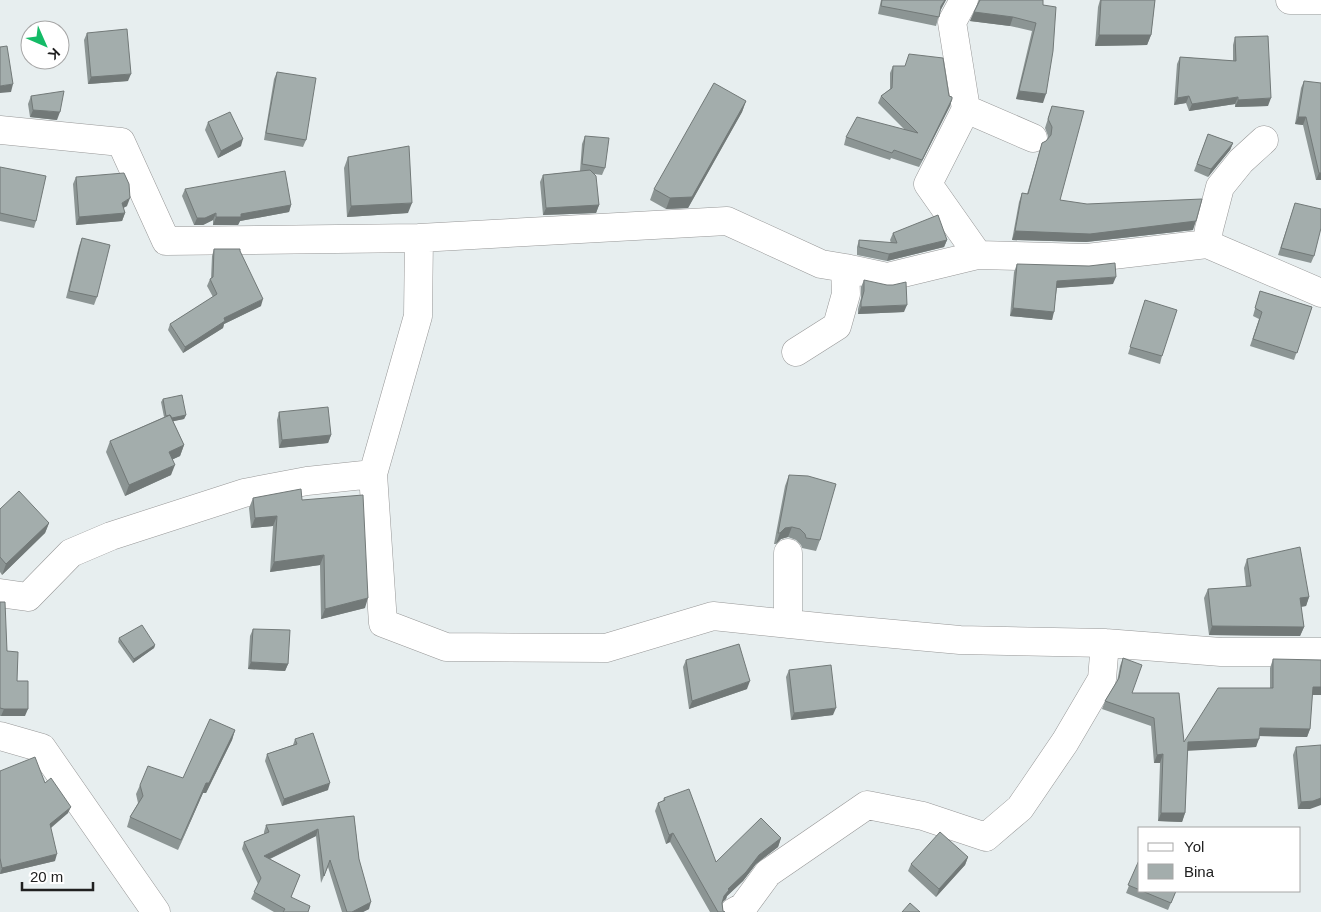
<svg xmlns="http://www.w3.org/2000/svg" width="1321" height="912" font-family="Helvetica,sans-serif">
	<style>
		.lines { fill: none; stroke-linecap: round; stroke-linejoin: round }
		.minor-casing { stroke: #979797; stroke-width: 29 }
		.minor { stroke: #fff; stroke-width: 28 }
		.wall { fill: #8c9594 }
		.shaded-wall { fill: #727978 }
		.building { fill: #a3adac; stroke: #727978 }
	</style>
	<rect width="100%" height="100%" fill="#e7eeef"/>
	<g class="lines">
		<defs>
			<path id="minor" d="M964,0L952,22L966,109L928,184L978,255
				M1290,0H1321
				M966,109L1033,138
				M0,130L121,142L166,241L419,238L418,316L373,474L307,481L244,493L111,536L71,553L28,597L0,593
				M419,238L727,221L821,264L845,268L887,277L978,255L1087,258L1207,244L1321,293
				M1207,244L1209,229L1220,187L1241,161L1264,140
				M796,352L837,326L846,294L845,268
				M373,474L383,623L446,647L606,648L713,616L828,628L960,640L1105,643L1221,652H1321
				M788,624V553
				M0,736L42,748L156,912
				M734,912L743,907L768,873L867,805L923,816L986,837L1020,808L1065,742L1102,679L1105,643"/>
		</defs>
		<use href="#minor" class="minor-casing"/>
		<use href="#minor" class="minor"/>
	</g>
	<path class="wall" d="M881,0H946L940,11L936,26L878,14Z
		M979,0H1043V103L1016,99L1032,31L1010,26L970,21Z
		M1100,0H1155L1151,35L1147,45L1095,46L1098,7Z
		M87,33L128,81L88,84L84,40Z
		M1235,37L1268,106L1235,107V104L1189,111L1186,103L1174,105L1177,64L1180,57L1233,61V45Z
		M893,66L949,96L952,99L950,106L919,167L891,158L890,160L844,145L846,137L904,129L878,103L881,96L890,89V73Z
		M277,72L306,140L303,147L264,140L274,79Z
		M1304,81L1321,180H1316L1303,125L1295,124L1301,88Z
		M31,96L57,120L30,117L28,104Z
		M746,101L742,112L688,208L666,209L650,200L654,189Z
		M1052,106L1060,200L1193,230L1086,242L1012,240L1019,202L1022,193L1027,194L1042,143L1046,141L1048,138V136L1045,128Z
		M208,122L241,146L218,158L205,130Z
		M1208,134L1233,143L1230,150L1208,177L1194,171Z
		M585,136L605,168L602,175L594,174L599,205L596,213L543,215L540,182L543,175L580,171L582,144Z
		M348,157L408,213L347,217L344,168Z
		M0,167L36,221L34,228L0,221Z
		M76,177L127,206L123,208L125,213L122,221L76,225L73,184Z
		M185,189L291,205L289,212L240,221L238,225H213V220L203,225H194L182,196Z
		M1295,203L1314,256L1311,263L1278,255Z
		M893,233L947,240L944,247L887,261L857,255V247L859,240L891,243L890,240Z
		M82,238L97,297L94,305L66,298L79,246Z
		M214,249L240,251L261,306L224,324L223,328L183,353L168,330L170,324L213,297L207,286L210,279H211L212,256Z
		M1017,264L1113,284L1057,288L1052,320L1010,316L1014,272Z
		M864,280L904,312L858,314V309L861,298V287Z
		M1260,291L1312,307L1294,360L1250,346L1259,319L1253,316Z
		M1145,300L1162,356L1160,364L1128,354Z
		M163,399L186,415L184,419L173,421L184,445L180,456L173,459L171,475L125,496L106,452L110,441L164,417L161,402Z
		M279,412L331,435L328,443L279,448L277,420Z
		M789,475L820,540L816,551L802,548L801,545L796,540L788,537L781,539L776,544H774L785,486Z
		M253,498L302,500L365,608L321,619L320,565L270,572L273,526L251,528L249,508Z
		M0,509L49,523L45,533L2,575L0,572Z
		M1247,559L1309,597L1306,606L1301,607L1304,627L1300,636L1209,635L1204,598L1208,589L1246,587L1244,568Z
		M0,602L7,651L17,681L25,716H0Z
		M253,629L288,664L285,671L248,669L250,636Z
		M119,638L155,645L154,648L133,663L118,642Z
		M1123,658L1132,693L1184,742L1270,688V668L1273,659L1312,695L1310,729L1307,737L1259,736L1256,747L1187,750L1185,813L1182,822L1158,821L1160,763H1154L1151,726L1102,709L1105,701L1117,682L1120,666Z
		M686,660L747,689L689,709L683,667Z
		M789,670L833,715L791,720L786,677Z
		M235,730L232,740L206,793H203L178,850L127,827L130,817L138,803L136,794L140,785L183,778Z
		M295,739L328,790L282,806L265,761L267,754L293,745Z
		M1296,747L1310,809H1298L1293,755Z
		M0,771L45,783L68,813L51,828L55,861L0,874Z
		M664,798L716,862L781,838L778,847L756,864L743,881L727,896L726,899L722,903L723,911L725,912H710L670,842L666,844L655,811L658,803L663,801Z
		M354,816L359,859L369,909L363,912H342L328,867L321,883L316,836L270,859L300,875L291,897L308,912H274L251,899L258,884L242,849L244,842L264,834V832L266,825Z
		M968,857L965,865L936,897L908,871L911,864Z
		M1140,858V891H1176L1168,910L1126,893Z"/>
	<path class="shaded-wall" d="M945,0H946L938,15L941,6Z
		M974,12L1013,17L1010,26L970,21Z
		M1099,35H1151L1147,45L1095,46Z
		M131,74L128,81L88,84L91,77Z
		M13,84L11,92L0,93V86Z
		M1019,91L1046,94L1043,103L1016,99Z
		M1189,96L1186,103L1174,105L1177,98Z
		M1238,97L1235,104L1189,111L1192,104Z
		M1271,98L1268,106L1235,107L1238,100Z
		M952,99L950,106L919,167L922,160Z
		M746,101L742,112L688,208L666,209L670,198Z
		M33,110L60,112L57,120L30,117Z
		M1298,117H1306L1303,125L1295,124Z
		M243,139L241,146L218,158L221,151Z
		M1233,143L1230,150L1208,177L1211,169Z
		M1319,173H1321V180H1316Z
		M130,198L127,206L119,210L122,203Z
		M412,203L408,213L347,217L351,206Z
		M291,205L289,212L240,221L238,225H213L216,217Z
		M599,205L596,213L543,215L546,208Z
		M125,213L122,221L76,225L79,217Z
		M216,213L213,220L203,225H194L197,218Z
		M1196,221L1193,230L1086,242L1012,240L1015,231Z
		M947,240L944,247L887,261L889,254Z
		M1116,277L1113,284L1055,288L1057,281Z
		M263,299L261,306L224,324L223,328L183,353L185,347L224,318Z
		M907,305L904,312L858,314L861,307Z
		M1013,308L1054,312L1052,320L1010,316Z
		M186,415L184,419L165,423L167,419Z
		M331,435L328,443L279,448L282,440Z
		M184,445L180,456L165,463L169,452Z
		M175,465L171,475L125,496L129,485Z
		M277,516L273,526L251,528L255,518Z
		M49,523L45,533L2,575L6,564Z
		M792,527L788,537L781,539L776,544L780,533L785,528Z
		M324,555L320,565L270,572L274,562Z
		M1309,597L1306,606L1297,607L1300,598Z
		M368,598L365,608L321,619L325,609Z
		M1212,626L1304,627L1300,636L1209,635Z
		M155,645L154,648L133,663L134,659Z
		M251,662L288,664L285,671L248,669Z
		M750,681L747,689L689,709L692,701Z
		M1313,687H1321V695H1310Z
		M836,708L833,715L791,720L794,713Z
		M4,709H28L25,716H1Z
		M1260,728L1310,729L1307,737L1257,736Z
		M235,730L232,740L206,793H203L178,850L206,783Z
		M1259,739L1256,747L1185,751L1188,742Z
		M1163,754L1160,763H1154L1157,755Z
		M330,783L328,790L282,806L284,799Z
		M1321,798V805L1310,809H1298L1301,802Z
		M71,807L68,813L48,830L50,824Z
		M1161,813H1185L1182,822L1158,821Z
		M318,829L316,836L261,863L264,856Z
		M673,833L670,842L666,844L669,835Z
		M781,838L778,847L756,864L743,881L727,896L726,899L720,904L724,896L728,889L759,855Z
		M57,854L55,861L0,874L2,868Z
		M968,857L965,865L936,897L939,889Z
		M371,902L369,909L363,912H352Z"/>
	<path class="building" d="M882,0H945L941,6L939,17L881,6Z
		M980,0H1043V5L1056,7L1053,51L1046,94L1019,91L1036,23L1013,17L974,12Z
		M1101,0H1155L1151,35H1099Z
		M127,29L131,74L91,77L87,33Z
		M1268,36L1271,98L1238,100V97L1192,104L1189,96L1177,98L1180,57L1236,61L1235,37Z
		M7,46L13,84L0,86V47Z
		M909,54L943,58L949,96L952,97V99L922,160L894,150L892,153L846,137L857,117L918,133L881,96L892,88L893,66H905Z
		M277,72L316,78L306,140L266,133Z
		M1304,81L1321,83V173H1319L1306,117H1298Z
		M714,83L746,101L692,197L670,198L654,189Z
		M64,91L60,112L33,110L31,96Z
		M1052,106L1084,111L1060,200L1087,204L1202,199L1196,221L1090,234L1015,231L1022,193L1028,194L1042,143L1046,141L1051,135L1052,127L1048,119Z
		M230,112L243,139L221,151L208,122Z
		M1208,134L1233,143L1211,169L1197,164Z
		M585,136L609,138L605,168L582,164Z
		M409,146L412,203L351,206L348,157Z
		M0,167L46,176L36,221L0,213Z
		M590,170L596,176L599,205L546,208L543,175Z
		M285,171L291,205L241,214V217H216V213L205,218H197L185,189Z
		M124,173L129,184L130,198L122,203L125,213L79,217L76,177Z
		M1295,203L1321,209V228L1314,256L1281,248Z
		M938,215L947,240L889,254L859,247V240L897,243L893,233Z
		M82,238L110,245L97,297L69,291Z
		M214,249H240V251L263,299L224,318L225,321L185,347L170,324L217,294L210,279L213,277Z
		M1115,263L1116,277L1057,281L1054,312L1013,308L1017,264L1089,266Z
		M864,280L887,285H893L906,282L907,305L861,307V302L864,291Z
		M1260,291L1312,307L1297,353L1253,339L1262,312L1255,308Z
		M1145,300L1177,310L1162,356L1130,347Z
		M182,395L186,415L172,418L170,415L166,416L163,399Z
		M328,407L331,435L282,440L279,412Z
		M170,415L184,445L169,452L175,465L129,485L110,441Z
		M789,475L808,476L836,484L820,540L806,538L805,534L800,529L792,527L785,528L780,533H778Z
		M301,489L302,500L363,495L368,598L325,609L324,555L274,562L277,516L255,518L253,498Z
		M19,491L49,523L6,564L0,557V509Z
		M1300,547L1309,597L1300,598L1304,627L1212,626L1208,589L1251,586L1247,559Z
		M0,602H5L7,651L18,652L17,681H28V709H4L0,708Z
		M142,625L155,645L134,659L119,638Z
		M253,629L290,630L288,664L251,662Z
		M739,644L750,681L692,701L686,660Z
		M1123,658L1142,665L1132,693H1179L1184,742L1218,688H1273V659L1321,660V687H1313L1310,729L1260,728L1259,739L1188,742L1185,813H1161L1163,754L1157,755L1154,718L1105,701L1119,678Z
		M831,665L836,708L794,713L789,670Z
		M210,719L235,730L209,783H206L181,840L130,817L143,796L140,785L148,766L183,778Z
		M313,733L330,783L284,799L267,754L297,744L295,739Z
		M1321,745V798L1313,801L1301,802L1296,747Z
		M35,757L45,783L51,778L71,807L50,824L57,854L2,868L0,858V771Z
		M689,789L716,862L761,818L781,838L759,855L746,872L728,889L729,890L724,896L722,903L723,911L725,912H718L673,833L669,835L658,803L665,800L664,798Z
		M354,816L359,859L371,902L352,912H347L330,860L324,876L318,829L264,856L300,875L291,897L310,906L308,912H283L285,909L254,892L261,878L244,842L269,832L266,825Z
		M940,832L968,857L939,889L911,864Z
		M1140,858V890L1128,885Z
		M1142,891H1176L1171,903Z
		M910,903L920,912H902Z"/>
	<rect x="1138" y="827" width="162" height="65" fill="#ffffff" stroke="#a6a6a6"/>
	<rect x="1148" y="843" width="25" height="8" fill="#ffffff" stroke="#a6a6a6"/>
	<text x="1184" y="852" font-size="15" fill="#202020">Yol</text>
	<rect x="1148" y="864" width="25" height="15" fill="#a3adac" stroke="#a6a6a6"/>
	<text x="1184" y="877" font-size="15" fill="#202020">Bina</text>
	<g transform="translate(45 45) rotate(135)"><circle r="24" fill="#ffffff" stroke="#a6a6a6"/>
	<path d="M0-4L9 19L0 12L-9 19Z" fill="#14bb67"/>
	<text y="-8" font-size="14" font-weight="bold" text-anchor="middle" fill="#202020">K</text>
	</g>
	<path d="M22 882v8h71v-8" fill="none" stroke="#202020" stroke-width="2.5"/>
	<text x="30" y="882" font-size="15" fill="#202020" stroke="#ffffff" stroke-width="4" paint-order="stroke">20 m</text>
</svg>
